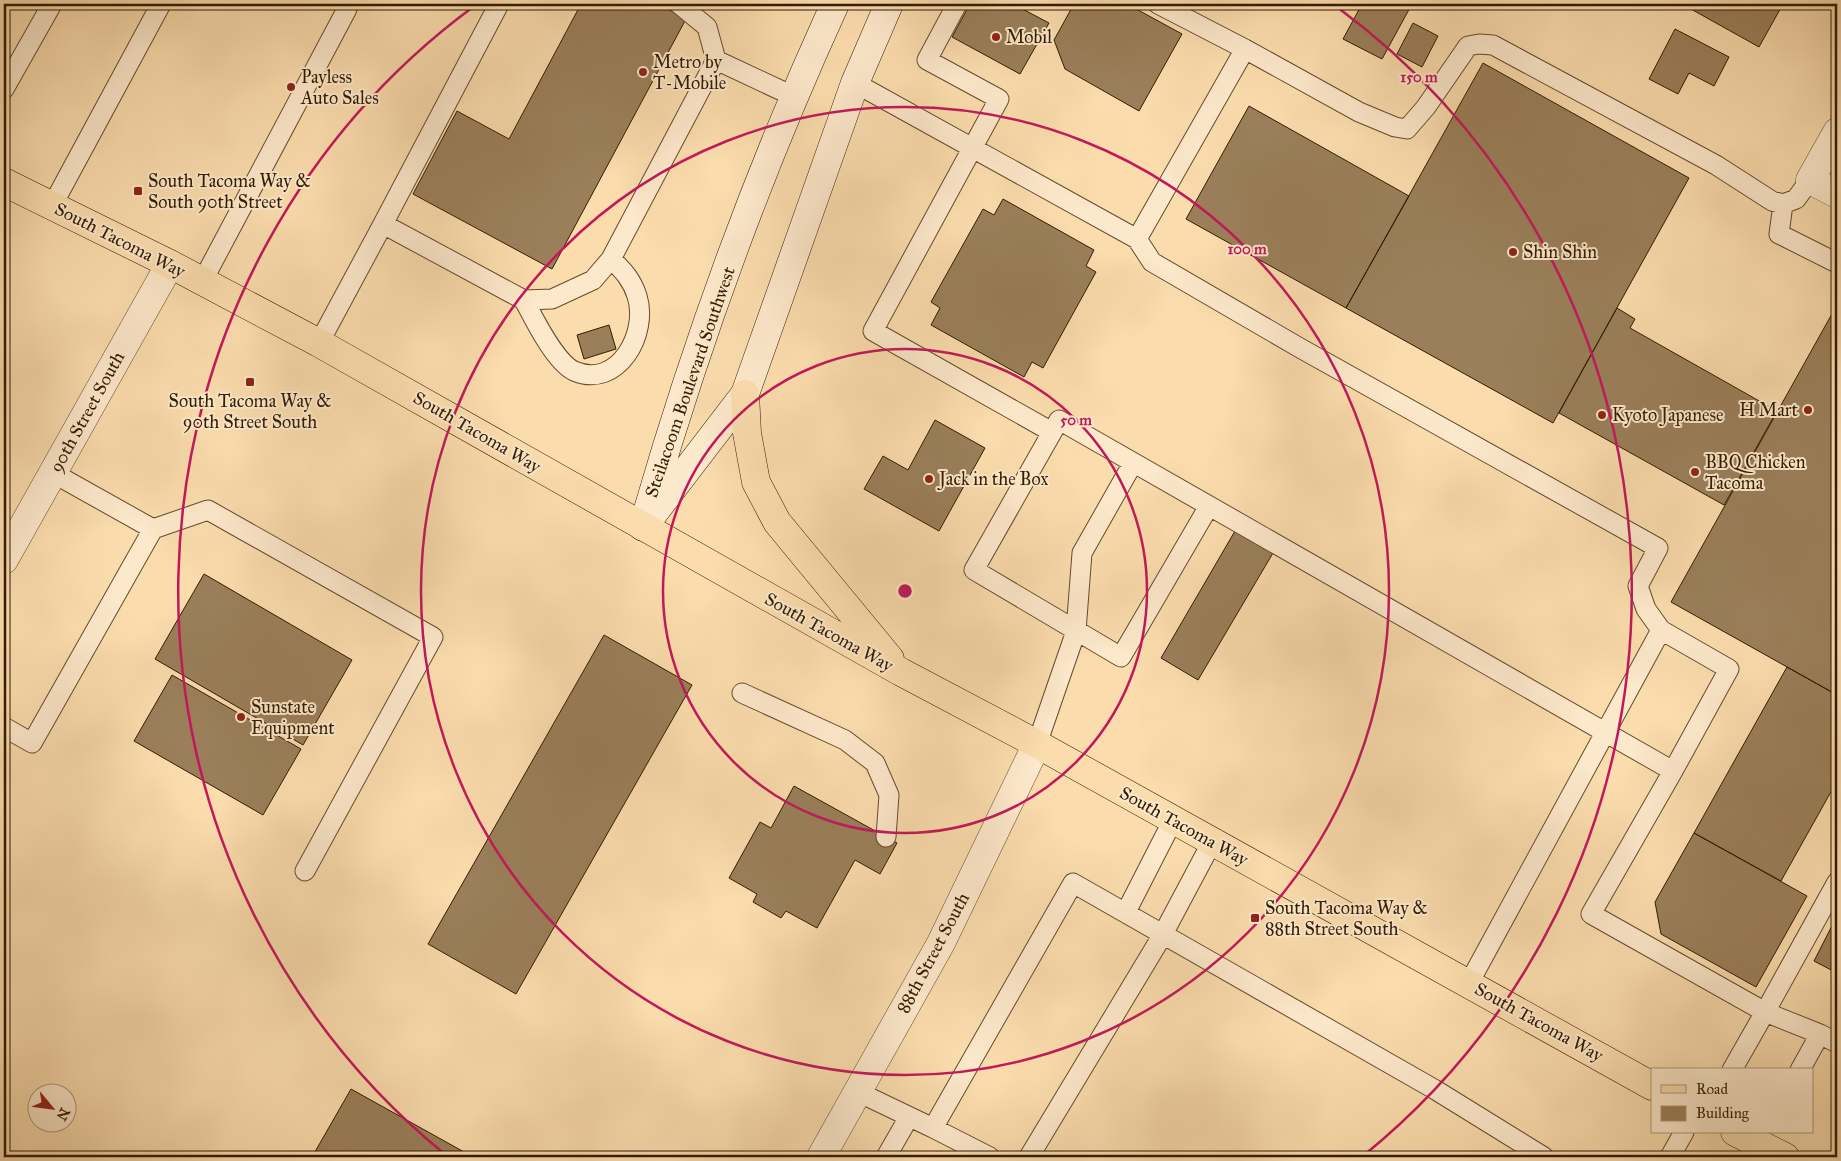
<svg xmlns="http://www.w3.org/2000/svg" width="1841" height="1161" font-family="'IM FELL Great Primer',serif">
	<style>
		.building { fill: #9a7f5a; stroke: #311b00 }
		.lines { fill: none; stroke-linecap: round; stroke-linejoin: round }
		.service-casing { stroke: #644b2b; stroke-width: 21 }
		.minor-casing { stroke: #644b2b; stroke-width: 29 }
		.secondary-casing { stroke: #311b00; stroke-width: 29 }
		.primary-casing { stroke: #311b00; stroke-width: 29 }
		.service { stroke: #fce8ca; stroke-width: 19 }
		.minor { stroke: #fce8ca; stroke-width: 28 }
		.secondary { stroke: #fce8ca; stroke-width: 28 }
		.primary { stroke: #fbdcad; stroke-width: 28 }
		.ring { fill: none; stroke: #c2185b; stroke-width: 2.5 }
		.poi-dot { fill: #8f2418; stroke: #fce8ca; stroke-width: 2 }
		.labels { text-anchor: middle; stroke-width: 4; stroke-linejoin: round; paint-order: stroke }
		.poi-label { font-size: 18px; fill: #311b00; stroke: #fce8ca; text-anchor: start }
		.street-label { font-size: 18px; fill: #311b00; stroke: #fce8ca }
		.centre { fill: #c2185b; stroke: #fce8ca; stroke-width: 2.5 }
		.ring-label { font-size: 15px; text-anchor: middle; font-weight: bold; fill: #c2185b; stroke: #fce8ca; stroke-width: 4; stroke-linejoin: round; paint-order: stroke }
	</style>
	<rect width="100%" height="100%" fill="#fbdcad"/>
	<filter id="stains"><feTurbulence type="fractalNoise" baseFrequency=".004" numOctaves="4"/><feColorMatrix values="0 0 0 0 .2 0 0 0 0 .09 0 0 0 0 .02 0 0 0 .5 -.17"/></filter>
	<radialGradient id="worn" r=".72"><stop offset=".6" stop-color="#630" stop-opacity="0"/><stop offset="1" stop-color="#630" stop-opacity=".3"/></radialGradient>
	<path class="building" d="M581,4H659L686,19L552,269L413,194L457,111L509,139Z
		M970,4H1013L1049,23L1020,74L952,37Z
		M1074,4H1127L1182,34L1139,111L1065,69L1054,40Z
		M1362,4H1412L1382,59L1343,39Z
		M1682,4H1783L1759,47Z
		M1413,23L1438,36L1422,67L1397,54Z
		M1675,29L1729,57L1714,86L1689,73L1678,94L1649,79Z
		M1483,63L1689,178L1553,423L1346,308Z
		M1249,106L1409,196L1346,308L1186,219Z
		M1003,199L1094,250L1086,266L1096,272L1043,368L1032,362L1024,377L931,325L940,308L931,302L983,209L994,215Z
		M1617,308L1635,319L1630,328L1777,411L1724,505L1559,413Z
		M1833,312L1837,314V695L1671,602Z
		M609,325L616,349L584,359L577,335Z
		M935,420L985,448L939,531L864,489L883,456L908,470Z
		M1235,531L1273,553L1198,680L1161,658Z
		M204,574L352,660L303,745L155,659Z
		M604,635L692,685L516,994L428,944Z
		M1787,667L1837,695V781L1781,881L1694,833Z
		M172,675L301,749L263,815L134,741Z
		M794,786L897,843L880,874L855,860L817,928L786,911L781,918L753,902L757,894L729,878L760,822L771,828Z
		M1694,833L1807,896L1756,987L1661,934L1655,902Z
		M1837,916V973L1814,961Z
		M351,1089L473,1157H312Z"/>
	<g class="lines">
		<defs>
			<path id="service" d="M957,4L927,60L999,99L873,331L1052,432
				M1158,4L1245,49
				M716,60L795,97
				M855,83L1137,239L1152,262L1300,348L1658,548L1638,586L1646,609L1661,630L1469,983
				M4,89L52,4
				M1783,204L1779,234L1837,263
				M52,206L161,4
				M383,224L499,4
				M1137,239L1245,49L1359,112L1395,127L1407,129L1426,107L1468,46L1479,44L1493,45L1716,165L1772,201L1783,204L1796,199L1810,180
				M202,282L347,9
				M524,300C534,319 555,362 574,371C618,390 649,333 637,296C632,280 623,270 611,259
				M319,343L383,224L524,300L552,299L593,280L611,259L716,60L707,27L679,4
				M1209,506L1121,657L974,570L1059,420L1673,771L1591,914L1765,1012L1837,882
				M153,529L208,510L433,637L305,871
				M1661,630L1729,669L1673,771
				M742,693L845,740L875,763L889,795L886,837
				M4,727L32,743L153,529L53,473
				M1037,744L1076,631L1082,553L1133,463
				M1126,912L1173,820
				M1732,1070L1765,1012L1820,1034
				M1800,1070L1820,1034L1837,1043
				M858,1092L933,1128L1073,883L1434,1089L1544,1157
				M933,1128L990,1157
				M886,1157L909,1117
				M1029,1157L1162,936L1212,842
				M1670,1157L1684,1132"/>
			<path id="minor" d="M1837,132L1810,180L1837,194
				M4,560L170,264
				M821,1157L941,943L1037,744"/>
			<path id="secondary" d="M647,513C697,340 760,168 835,4
				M643,527L745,394L855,83L889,4"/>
			<path id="primary" d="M4,182L170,264L319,343L901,672L1037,744L1652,1086
				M745,394L747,433L756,482L777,522L890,659
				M1735,1132L1785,1157"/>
		</defs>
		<use href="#service" class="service-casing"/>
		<use href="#minor" class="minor-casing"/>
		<use href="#secondary" class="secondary-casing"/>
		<use href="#primary" class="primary-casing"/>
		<use href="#service" class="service"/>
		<use href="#minor" class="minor"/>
		<use href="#secondary" class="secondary"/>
		<use href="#primary" class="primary"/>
	</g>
	<g class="ring">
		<circle cx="905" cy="591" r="242"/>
		<circle cx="905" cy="591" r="484"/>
		<path d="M447 1156A727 727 0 0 1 473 7M1337 7A727 727 0 0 1 1363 1156"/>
	</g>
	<g class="poi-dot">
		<circle cx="996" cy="37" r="5"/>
		<circle cx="643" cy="72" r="5"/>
		<circle cx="291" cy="87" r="5"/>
		<rect x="133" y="186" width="10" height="10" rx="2.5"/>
		<circle cx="1513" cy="252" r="5"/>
		<rect x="245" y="377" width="10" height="10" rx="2.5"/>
		<circle cx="1808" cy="410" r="5"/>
		<circle cx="1602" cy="415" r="5"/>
		<circle cx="1695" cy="472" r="5"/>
		<circle cx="929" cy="479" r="5"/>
		<circle cx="241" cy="717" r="5"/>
		<rect x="1250" y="913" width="10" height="10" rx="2.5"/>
	</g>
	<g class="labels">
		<g class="poi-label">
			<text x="1006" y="43">Mobil</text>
			<text x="653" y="68">Metro by<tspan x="653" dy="21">T-Mobile</tspan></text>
			<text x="301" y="83">Payless<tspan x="301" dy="21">Auto Sales</tspan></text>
			<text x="148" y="187">South Tacoma Way &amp;<tspan x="148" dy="21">South 90th Street</tspan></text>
			<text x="1523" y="258">Shin Shin</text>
			<text x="250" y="407" text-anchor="middle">South Tacoma Way &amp;<tspan x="250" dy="21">90th Street South</tspan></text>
			<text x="1798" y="416" text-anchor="end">H Mart</text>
			<text x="1612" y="421">Kyoto Japanese</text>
			<text x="1705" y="468">BBQ Chicken<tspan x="1705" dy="21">Tacoma</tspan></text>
			<text x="939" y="485">Jack in the Box</text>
			<text x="251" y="713">Sunstate<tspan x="251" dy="21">Equipment</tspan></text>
			<text x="1265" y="914">South Tacoma Way &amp;<tspan x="1265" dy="21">88th Street South</tspan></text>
		</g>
		<g class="street-label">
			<text transform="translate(120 240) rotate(27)" y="6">South Tacoma Way</text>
			<text transform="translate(690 382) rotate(-71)" y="6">Steilacoom Boulevard Southwest</text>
			<text transform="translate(87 412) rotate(-61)" y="6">90th Street South</text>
			<text transform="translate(477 432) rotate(30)" y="6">South Tacoma Way</text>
			<text transform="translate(829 632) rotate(29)" y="6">South Tacoma Way</text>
			<text transform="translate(1184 826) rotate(29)" y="6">South Tacoma Way</text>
			<text transform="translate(933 953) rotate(-62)" y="6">88th Street South</text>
			<text transform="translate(1539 1022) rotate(29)" y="6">South Tacoma Way</text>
		</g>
	</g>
	<circle cx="905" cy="591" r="8" class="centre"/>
	<g class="ring-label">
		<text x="1419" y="82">150 m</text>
		<text x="1247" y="254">100 m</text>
		<text x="1076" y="425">50 m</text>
	</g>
	<rect width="1841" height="1161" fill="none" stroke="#fbdcad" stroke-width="20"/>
	<rect x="5" y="5" width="1831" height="1151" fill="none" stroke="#311b00" stroke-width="2.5"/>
	<rect x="10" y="10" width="1821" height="1141" fill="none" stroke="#311b00"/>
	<rect x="1651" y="1068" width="162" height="65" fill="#fce8ca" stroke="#ab9679"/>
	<rect x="1661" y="1085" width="25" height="8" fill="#fbdcad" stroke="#ab9679"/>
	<text x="1696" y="1094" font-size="15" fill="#311b00">Road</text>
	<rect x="1661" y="1106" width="25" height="15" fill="#9a7f5a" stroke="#ab9679"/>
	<text x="1696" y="1118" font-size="15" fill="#311b00">Building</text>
	<g transform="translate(52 1108) rotate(119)"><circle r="24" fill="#fce8ca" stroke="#ab9679"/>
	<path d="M0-4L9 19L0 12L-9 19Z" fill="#8f2418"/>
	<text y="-8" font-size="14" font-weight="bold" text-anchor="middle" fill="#311b00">N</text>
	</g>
	<rect width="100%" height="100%" filter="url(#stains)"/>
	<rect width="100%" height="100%" fill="url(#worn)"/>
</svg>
